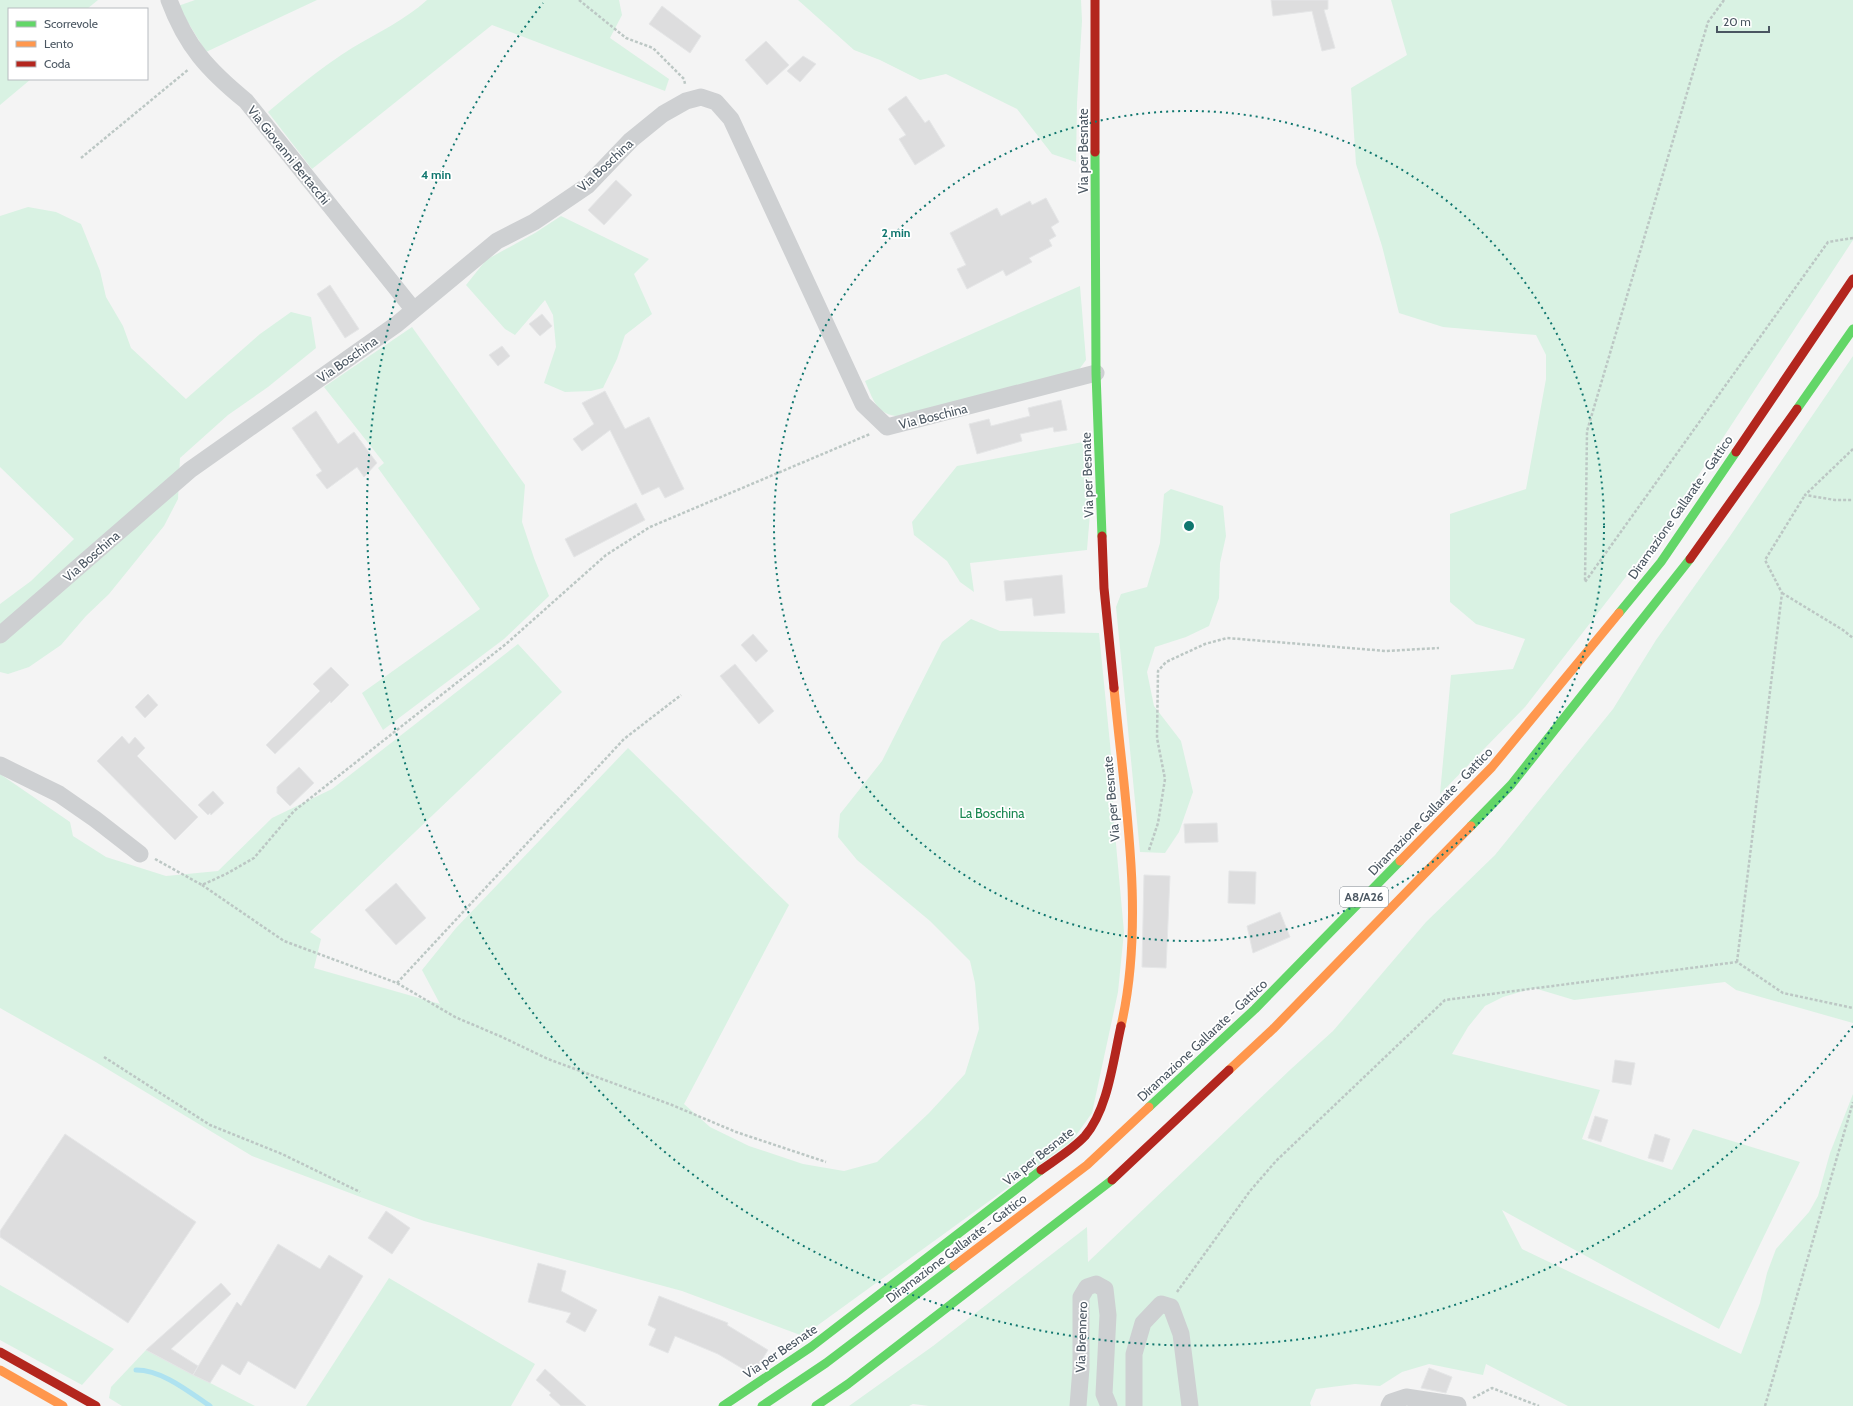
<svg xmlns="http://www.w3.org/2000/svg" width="1853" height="1406" font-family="Cabin,sans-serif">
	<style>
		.green { fill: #d9f2e3 }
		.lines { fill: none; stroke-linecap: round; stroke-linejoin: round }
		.stream { stroke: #aee2f0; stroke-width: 5 }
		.building { fill: #ddddde; stroke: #e5e6e7 }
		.path { stroke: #bcc7c4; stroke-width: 2.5; stroke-dasharray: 3 2; stroke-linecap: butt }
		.street { stroke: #ced0d2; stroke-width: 17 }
		.fast { stroke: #63d668; stroke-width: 9 }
		.slow { stroke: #ff974d; stroke-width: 9 }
		.jam { stroke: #b3261e; stroke-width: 9 }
		.ring { fill: none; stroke: #0f766e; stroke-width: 2; stroke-dasharray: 2 4 }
		.labels { text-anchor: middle; stroke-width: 3.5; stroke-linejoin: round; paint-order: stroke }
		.shield { fill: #fff; stroke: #808990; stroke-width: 1 }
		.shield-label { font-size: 12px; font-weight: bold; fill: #4a5661 }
		.street-label { font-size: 13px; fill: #4a5661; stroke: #fff }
		.park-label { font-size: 13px; fill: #17864f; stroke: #fff }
		.centre { fill: #0f766e; stroke: #fff; stroke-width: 2 }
		.ring-label { font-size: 12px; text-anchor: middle; font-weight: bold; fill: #0f766e; stroke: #fff; stroke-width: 3.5; stroke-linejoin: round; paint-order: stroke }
	</style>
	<rect width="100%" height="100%" fill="#f4f4f4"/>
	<path class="green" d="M0,0H98L87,9H9V79H31L0,105Z
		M195,0H317L206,52L178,6Z
		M427,0H619L622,15L610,38L669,79L665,91L492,25L312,169L268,112C295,89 322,67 352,48C377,33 405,20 427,0Z
		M798,0H1081L1082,21L1077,103L1076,162L1052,154L1017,109L946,74L920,80L880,60L854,50Z
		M1391,0H1853V240L1663,529L1525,707L1440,794L1451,675L1513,669L1525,639L1476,624L1450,602V514L1526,489L1546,379V355L1536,335L1443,327L1399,313L1382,246L1356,164L1351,88L1407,55Z
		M28,207L56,212L81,224L100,271L106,297L123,326L131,348L186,399L260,334L291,312L311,317L316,348L268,387L228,415L180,458L178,499L164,526L109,594L86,616L61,645L29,667L8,674L0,672V604L31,581L74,539L0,467V216Z
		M561,216L649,259L634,274L652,314L625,335L617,359L603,388L591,391L565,392L544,383L556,347L553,315L545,300L515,335L505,329L466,285L486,260L535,233Z
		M1080,286L1086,360L1078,371L905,417C877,416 875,404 865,381Z
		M412,327L525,485L522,522L534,558L549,596L504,639L383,730L362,693L480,609L378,468L384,463L324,387Z
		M1853,356V1023L1736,990L1725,982L1574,1000L1534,988L1503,997L1485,1006L1468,1027L1452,1054L1600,1090L1582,1139L1672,1170L1693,1129L1800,1162L1719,1329L1502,1210L1522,1249L1741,1354L1760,1303L1767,1273L1776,1249L1809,1212L1818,1196L1830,1153L1853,1094V1406H1568L1486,1364L1483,1375L1429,1364L1402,1372L1380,1386L1355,1384L1316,1389L1310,1403L1311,1406H929L913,1404L909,1406H849L933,1346L1087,1227L1088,1262L1291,1069L1333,1031L1426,922L1495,855L1613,709L1656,640L1728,539Z
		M1088,441L1090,513L1087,550L970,563L974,592L960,582L947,561L914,535L912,522L957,466Z
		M1171,489L1223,506L1226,536L1220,563L1219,598L1209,626L1186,637L1155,647L1147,672L1154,706L1181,741L1193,792L1179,832L1165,853L1140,852L1116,607L1121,594L1147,587L1160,543L1164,494Z
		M971,619L1000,631L1099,633L1112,764L1113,811L1124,932L1118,992L1092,1113L1072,1141L803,1336L682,1291L424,1221L252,1156L94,1061L0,1008V774L70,822L73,836L106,857L166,876L218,871L272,818L332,789L518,644L562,692L310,932L321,939L314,968L440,1004L422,970L456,928L628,748L789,905L684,1104L710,1127L749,1146L803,1164L844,1171L877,1162L929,1113L965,1074L979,1029L975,983L970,961L930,921L857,860L838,837L840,814L882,761L942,642Z
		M389,1278L535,1364L511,1406H306Z
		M0,1285L114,1349L82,1385L0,1340Z
		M146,1350L255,1406H122L109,1398L111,1387Z"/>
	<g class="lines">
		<path class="stream" d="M136,1370C162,1370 188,1391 210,1406"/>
	</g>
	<path class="building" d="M1271,0H1328V9L1324,10L1335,48L1322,51L1312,11L1273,16Z
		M662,6L701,36L690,53L649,24Z
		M766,41L789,65L767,85L745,60Z
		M803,56L816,64L800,82L787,71Z
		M906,96L925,123L929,120L945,146L915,165L899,139L906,135L888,109Z
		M616,180L632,195L604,225L588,210Z
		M1046,198L1059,222L1051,227L1056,236L1049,240L1052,246L1029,258L1032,262L1006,276L1003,270L967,289L957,269L966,265L950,233L997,208L1001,216L1030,201L1032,205Z
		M330,285L359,329L345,338L317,294Z
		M542,314L552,326L540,336L529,324Z
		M502,346L510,356L498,366L489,355Z
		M605,391L625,429L649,417L684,489L665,498L659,487L642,495L610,430L582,451L573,439L594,424L582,403Z
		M1061,400L1067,430L1054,432L1053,427L1020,434L1022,441L977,454L969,424L989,419L991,426L1030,416L1028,408Z
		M316,411L338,444L354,432L377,463L364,477L357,467L327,489L316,475L322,471L292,428Z
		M636,503L645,520L574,557L565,539Z
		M1062,575L1065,613L1034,616L1032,598L1006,601L1004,581Z
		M753,634L768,651L756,662L741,645Z
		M735,664L774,711L759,724L720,676Z
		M331,667L349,685L331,703L330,701L275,754L266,745L320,691L313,684Z
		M148,694L158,705L145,718L135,707Z
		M122,736L129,744L135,737L145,748L137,756L198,817L175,840L97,761Z
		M299,767L314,783L290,806L277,793V787Z
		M213,791L224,803L211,815L210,813L208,815L198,805Z
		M1217,823L1218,842L1185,843L1184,824Z
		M1229,871L1256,872L1255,904L1228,903Z
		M1144,875L1170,876L1166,968L1142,967Z
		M396,883L426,918L396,945L365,910Z
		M1280,912L1290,937L1253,953L1247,926Z
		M1615,1060L1635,1063L1631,1085L1612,1082Z
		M1595,1116L1608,1120L1601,1142L1588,1138Z
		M65,1134L196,1222L128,1323L0,1237V1231Z
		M1655,1134L1670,1139L1663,1162L1648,1158Z
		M386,1211L410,1228L392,1254L368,1238Z
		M278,1244L320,1269L329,1255L363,1276L295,1389L248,1361L240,1375L222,1364L210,1383L193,1375L237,1302L241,1306Z
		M538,1263L566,1271L561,1291L597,1310L585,1332L566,1322L571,1313L528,1302Z
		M221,1283L231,1294L171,1349L198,1366L193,1375L146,1350Z
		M659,1296L728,1323L727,1325L768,1350L757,1368L750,1373L718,1354L675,1336L668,1353L649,1345L656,1329L648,1325Z
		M1429,1368L1452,1377L1446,1393L1421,1388Z
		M545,1369L586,1406H561L549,1395L551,1393L536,1380Z"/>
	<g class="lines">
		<path class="path" d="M579,0L626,38L653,48L684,79L685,84
			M1724,0L1708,22L1587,431L1585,582L1828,242L1853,238
			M81,158L189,69
			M1853,449L1805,495L1835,500H1853
			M1782,593L1843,630L1853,638
			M1149,850L1158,823L1165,779L1157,738L1158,671L1166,662L1205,644L1227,638L1386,651L1439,648
			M155,859L202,885L226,874L254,858L294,811L506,644L606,555L650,527L870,434
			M202,885L284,941L397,983L455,1017L502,1037L548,1059L672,1105L736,1132L826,1162
			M1737,962L1782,593L1765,560L1805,495
			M397,983L624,739L681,695
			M104,1057L210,1125L282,1154L360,1192
			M1177,1292L1250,1191L1276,1161L1445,1000L1737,962L1783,993L1853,1008
			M1473,1398L1492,1388L1539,1406
			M1765,1406L1853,1102"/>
		<path class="street" d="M169,0C186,46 208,70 246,101L413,309
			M0,635L190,470L397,324L497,241L534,222L587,186L631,140L663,114L686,101L701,97L716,102L731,119L863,404L887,427L1096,373
			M0,765L59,794L95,819L140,854
			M1078,1406L1081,1368V1297L1087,1287L1096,1284L1105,1289L1108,1315L1104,1394L1109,1406
			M1134,1406V1354L1143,1323L1161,1304L1171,1307L1181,1334L1190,1406
			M1389,1406L1391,1402L1406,1397L1458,1405"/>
		<path class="fast" d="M1095,152L1096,373L1102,536
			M1797,409L1853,329
			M1619,613L1661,562L1736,452
			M1471,826L1511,785L1690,559
			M1149,1107L1255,1009L1400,861
			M723,1406L811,1347L1041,1170
			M762,1406L826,1363L954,1266
			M816,1406L848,1384L1112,1180"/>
		<path class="slow" d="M1114,688C1124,796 1146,919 1121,1026
			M1400,861L1492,767L1619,613
			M1229,1070L1273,1029L1471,826
			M954,1266L1087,1165L1149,1107
			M0,1370L63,1406"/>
		<path class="jam" d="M1095,0V152
			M1736,452L1853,279
			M1102,536L1104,588L1114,688
			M1690,559L1797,409
			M1041,1170C1055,1160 1073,1149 1085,1136C1108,1109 1113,1061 1121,1026
			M1112,1180L1229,1070
			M0,1352L96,1406"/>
	</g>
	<g class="ring">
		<circle cx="1189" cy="526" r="415"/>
		<path d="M1853 1026A831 831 0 1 1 543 3"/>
	</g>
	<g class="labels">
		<rect class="shield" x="1340" y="887" width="48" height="20" rx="3"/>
		<g class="shield-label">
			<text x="1364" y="901">A8/A26</text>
		</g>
		<g class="street-label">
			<text transform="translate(1083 151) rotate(-90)" y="5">Via per Besnate</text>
			<text transform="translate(289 155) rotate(51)" y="5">Via Giovanni Bertacchi</text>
			<text transform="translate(605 165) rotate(-43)" y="5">Via Boschina</text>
			<text transform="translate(347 359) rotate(-35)" y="5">Via Boschina</text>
			<text transform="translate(933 416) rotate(-14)" y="5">Via Boschina</text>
			<text transform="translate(1087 475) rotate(-92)" y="5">Via per Besnate</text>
			<text transform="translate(1680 507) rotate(-55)" y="5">Diramazione Gallarate - Gattico</text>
			<text transform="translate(91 556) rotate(-41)" y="5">Via Boschina</text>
			<text transform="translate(1111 799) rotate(-95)" y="5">Via per Besnate</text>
			<text transform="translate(1430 811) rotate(-46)" y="5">Diramazione Gallarate - Gattico</text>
			<text transform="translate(1202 1040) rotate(-43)" y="5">Diramazione Gallarate - Gattico</text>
			<text transform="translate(1038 1156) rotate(-38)" y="5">Via per Besnate</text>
			<text transform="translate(956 1248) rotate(-37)" y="5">Diramazione Gallarate - Gattico</text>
			<text transform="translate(1081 1337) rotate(-88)" y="5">Via Brennero</text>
			<text transform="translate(780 1351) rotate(-34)" y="5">Via per Besnate</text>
		</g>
		<g class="park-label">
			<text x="992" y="818">La Boschina</text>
		</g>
	</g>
	<circle cx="1189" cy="526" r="6" class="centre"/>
	<g class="ring-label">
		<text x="436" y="179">4 min</text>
		<text x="896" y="237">2 min</text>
	</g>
	<rect x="8" y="8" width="140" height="72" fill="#ffffff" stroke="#b7bbc0"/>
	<rect x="16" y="21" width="20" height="6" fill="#63d668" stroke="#b7bbc0"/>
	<text x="44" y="28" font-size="12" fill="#4a5661">Scorrevole</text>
	<rect x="16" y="41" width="20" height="6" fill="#ff974d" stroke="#b7bbc0"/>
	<text x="44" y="48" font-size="12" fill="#4a5661">Lento</text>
	<rect x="16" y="61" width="20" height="6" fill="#b3261e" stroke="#b7bbc0"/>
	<text x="44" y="68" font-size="12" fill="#4a5661">Coda</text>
	<path d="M1717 26v6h52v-6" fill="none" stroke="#4a5661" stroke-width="2"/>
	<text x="1723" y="26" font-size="12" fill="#4a5661" stroke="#ffffff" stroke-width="3" paint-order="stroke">20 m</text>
</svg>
